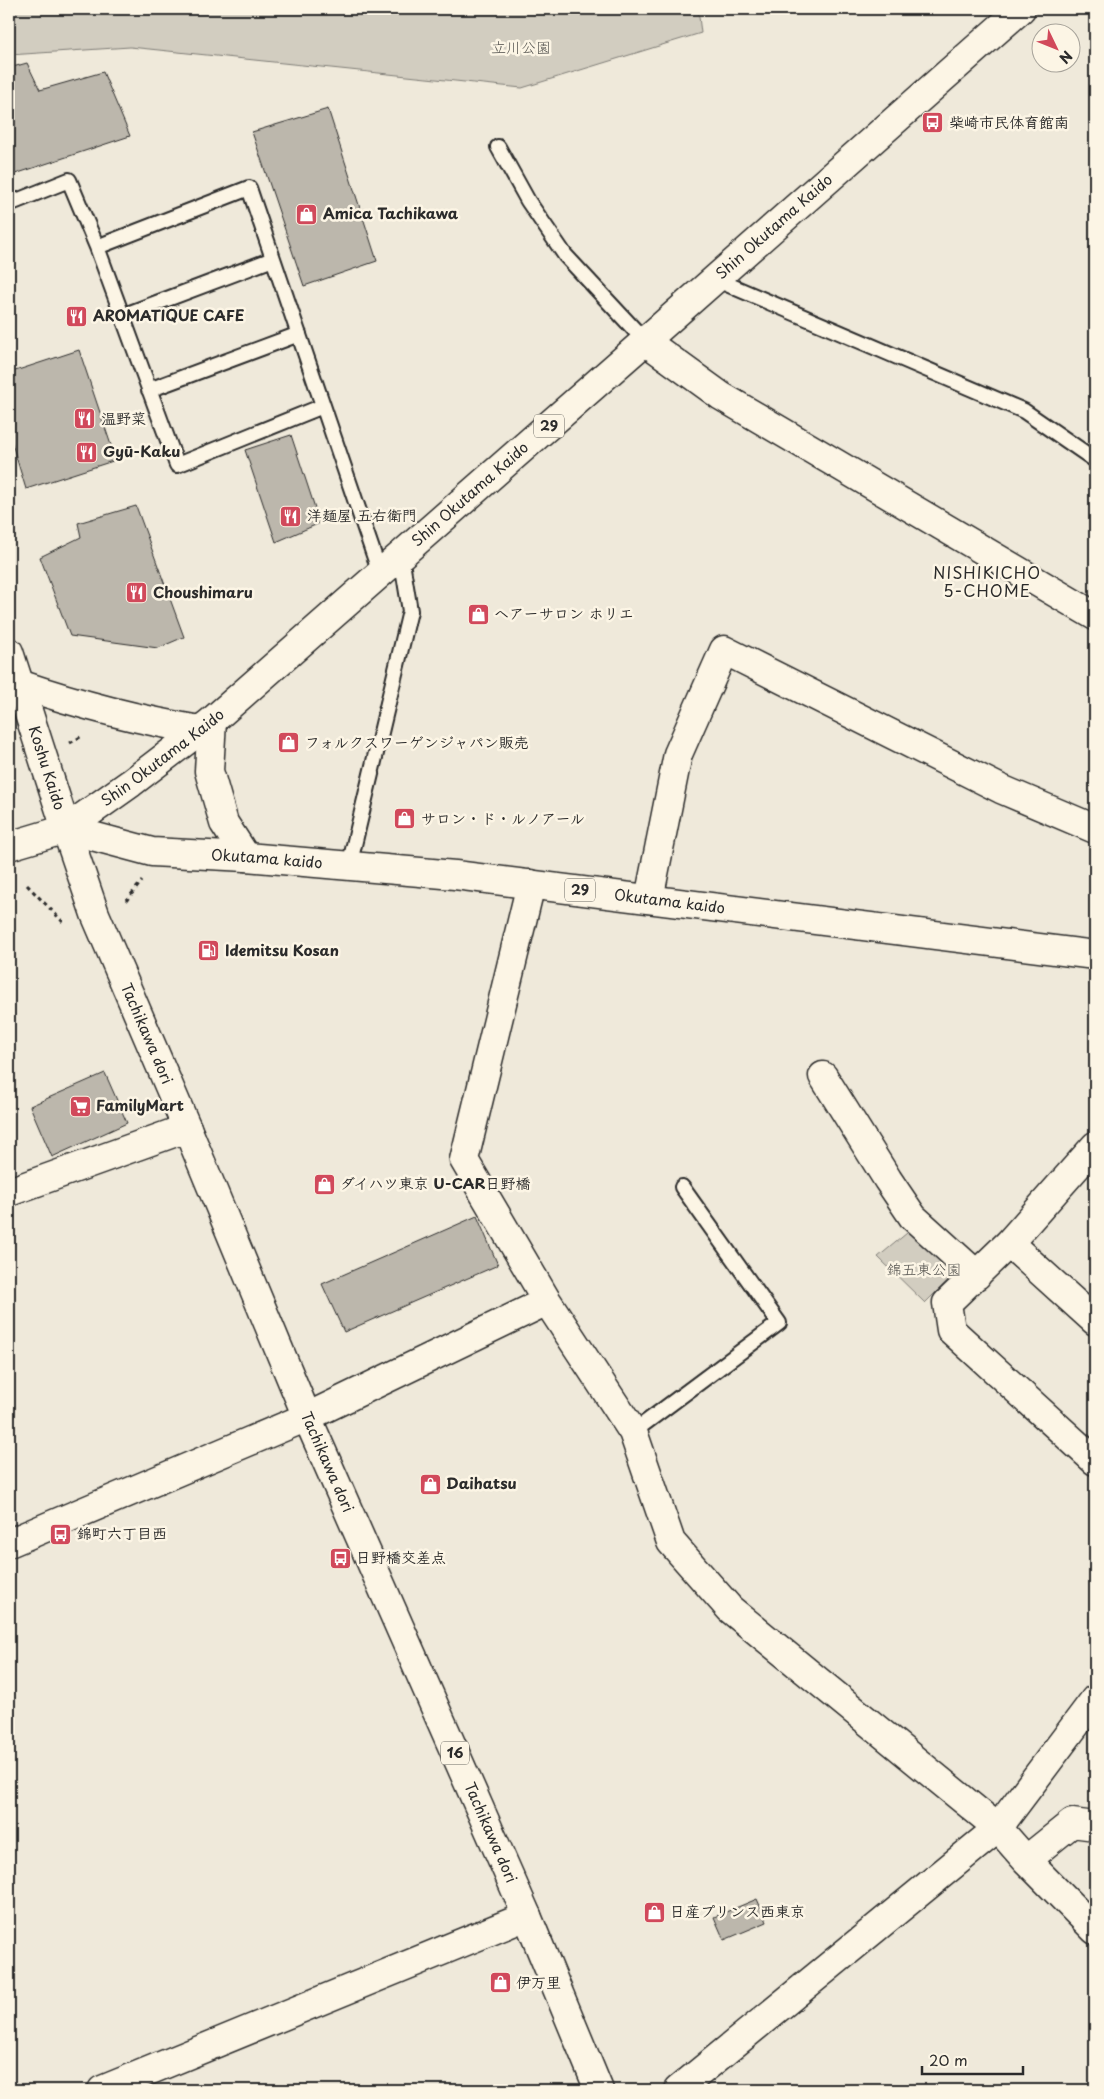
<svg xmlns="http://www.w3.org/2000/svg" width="1104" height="2099" font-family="'Playpen Sans','Klee One',sans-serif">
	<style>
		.green { fill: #d2cdc0; stroke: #7e7c76 }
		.building { fill: #bcb7ac; stroke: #2b2b2b }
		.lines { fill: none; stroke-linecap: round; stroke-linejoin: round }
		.service-casing { stroke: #2b2b2b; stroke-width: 18 }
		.minor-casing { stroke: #2b2b2b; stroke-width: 31 }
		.secondary-casing { stroke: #2b2b2b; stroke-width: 31 }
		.primary-casing { stroke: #2b2b2b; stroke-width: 31 }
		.path { stroke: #2b2b2b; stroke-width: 3; stroke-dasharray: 4 4; stroke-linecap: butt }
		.service { stroke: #fcf5e5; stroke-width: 14 }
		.minor { stroke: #fcf5e5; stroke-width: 28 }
		.secondary { stroke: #fcf5e5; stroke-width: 28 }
		.primary { stroke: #fcf5e5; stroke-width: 28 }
		.labels { text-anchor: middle; stroke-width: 5; stroke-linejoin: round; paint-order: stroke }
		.shield { fill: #fcf5e5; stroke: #6a6863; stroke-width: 1 }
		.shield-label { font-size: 14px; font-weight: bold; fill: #2b2b2b }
		.park-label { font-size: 15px; fill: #555450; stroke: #fcf5e5 }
		.poi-label { font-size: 15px; font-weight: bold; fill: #2b2b2b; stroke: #fcf5e5; text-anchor: start }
		.street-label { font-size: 15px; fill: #2b2b2b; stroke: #fcf5e5 }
		.neighbourhood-label { font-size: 16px; letter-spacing: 1px; fill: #2b2b2b; stroke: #fcf5e5 }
	</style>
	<rect width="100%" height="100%" fill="#efe9da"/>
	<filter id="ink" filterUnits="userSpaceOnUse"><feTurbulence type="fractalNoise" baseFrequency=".02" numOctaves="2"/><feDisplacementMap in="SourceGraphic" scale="10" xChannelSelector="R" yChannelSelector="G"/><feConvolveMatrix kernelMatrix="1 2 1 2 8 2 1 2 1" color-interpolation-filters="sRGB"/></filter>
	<g filter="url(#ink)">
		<path class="green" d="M9,9H698L701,33L522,88L130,47L9,55Z
			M913,1228L949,1262V1279L925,1303L878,1257Z"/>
		<path class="building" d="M27,63L40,90L103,72L130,136L9,176V68Z
			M328,109L377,261L304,286L252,132Z
			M79,350L116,460L26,489L9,434V373Z
			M291,435L320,523L276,542L245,450Z
			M136,506L184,637L158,648L70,636L40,557L81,537L78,523Z
			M105,1073L127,1123L52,1157L30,1106Z
			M477,1216L498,1265L344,1332L322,1284Z
			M757,1899L767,1922L724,1940L714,1917Z"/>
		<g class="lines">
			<defs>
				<path id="service" d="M498,147L528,201L565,255L645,341
					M9,204L69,180L97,247L249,188L380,573
					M97,247L177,465L323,406
					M715,279L1024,411L1095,460
					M122,316L273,259
					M149,390L299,334
					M349,866L410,611L401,556
					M633,1432L779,1323L682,1187"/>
				<path id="minor" d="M645,341L721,396L1095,616
					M649,899L678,754L724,650L1001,789L1095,829
					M823,1076L888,1180L913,1217L977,1275
					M1095,1146L1009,1243L947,1303L951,1330L1095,1461
					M9,1192L187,1128
					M1009,1243L1095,1321
					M547,1301L633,1432L671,1542L730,1609L998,1828L1026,1860L1095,1930
					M9,1543L307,1417L547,1301L464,1160L531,884
					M1026,1860L1072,1823L1095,1826
					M102,2090L527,1916
					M678,2090L998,1828L1095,1699"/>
				<g id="secondary">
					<path id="s1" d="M9,652L66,829L9,846"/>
				</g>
				<g id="primary">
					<path d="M19,684C78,704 138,720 200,730"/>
					<path d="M212,721L209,771L224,823L246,857"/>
					<path id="s2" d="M66,829L95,914L187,1128L307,1417L527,1916L599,2090"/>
					<path id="s3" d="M66,829L131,783L212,721L645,341L1021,9"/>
					<path id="s4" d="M66,829L152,852L246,857L455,875L1095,955"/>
				</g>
			</defs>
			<use href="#service" class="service-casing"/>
			<use href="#minor" class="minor-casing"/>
			<use href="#secondary" class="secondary-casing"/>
			<use href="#primary" class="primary-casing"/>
			<path class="path" d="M70,743L82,736
				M27,885L63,922
				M126,901L142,881"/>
			<use href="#service" class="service"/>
			<use href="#minor" class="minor"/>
			<use href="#secondary" class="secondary"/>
			<use href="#primary" class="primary"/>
		</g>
	</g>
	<defs>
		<symbol id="bus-square" viewBox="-11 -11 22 22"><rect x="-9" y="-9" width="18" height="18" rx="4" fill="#d1495b" stroke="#fcf5e5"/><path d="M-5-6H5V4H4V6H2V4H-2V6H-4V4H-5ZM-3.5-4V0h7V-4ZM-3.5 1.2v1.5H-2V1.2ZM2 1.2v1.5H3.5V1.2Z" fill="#fff"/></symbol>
		<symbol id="shop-square" viewBox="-11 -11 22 22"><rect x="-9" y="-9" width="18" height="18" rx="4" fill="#d1495b" stroke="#fcf5e5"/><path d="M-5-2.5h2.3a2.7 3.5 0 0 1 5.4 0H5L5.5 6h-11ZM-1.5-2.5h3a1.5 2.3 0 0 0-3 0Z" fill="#fff"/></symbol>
		<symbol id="restaurant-square" viewBox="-11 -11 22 22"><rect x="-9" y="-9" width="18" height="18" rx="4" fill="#d1495b" stroke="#fcf5e5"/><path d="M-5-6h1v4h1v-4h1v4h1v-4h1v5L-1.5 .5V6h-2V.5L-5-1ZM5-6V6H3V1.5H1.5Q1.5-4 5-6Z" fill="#fff"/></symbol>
		<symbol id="fuel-square" viewBox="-11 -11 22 22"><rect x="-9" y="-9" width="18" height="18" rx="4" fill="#d1495b" stroke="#fcf5e5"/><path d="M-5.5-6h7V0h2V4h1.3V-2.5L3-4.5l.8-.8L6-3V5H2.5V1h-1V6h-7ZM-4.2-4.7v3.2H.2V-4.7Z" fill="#fff"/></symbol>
		<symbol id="supermarket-square" viewBox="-11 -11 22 22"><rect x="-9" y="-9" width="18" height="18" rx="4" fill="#d1495b" stroke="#fcf5e5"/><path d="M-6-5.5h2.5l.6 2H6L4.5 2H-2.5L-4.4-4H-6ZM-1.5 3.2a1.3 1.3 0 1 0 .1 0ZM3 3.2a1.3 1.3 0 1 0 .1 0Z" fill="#fff"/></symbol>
	</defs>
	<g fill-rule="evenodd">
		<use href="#bus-square" x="920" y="110" width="25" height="25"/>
		<use href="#shop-square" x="294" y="202" width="25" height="25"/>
		<use href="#restaurant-square" x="64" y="304" width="25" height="25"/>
		<use href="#restaurant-square" x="72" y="406" width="25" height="25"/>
		<use href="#restaurant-square" x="74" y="440" width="25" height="25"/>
		<use href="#restaurant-square" x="278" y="504" width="25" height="25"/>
		<use href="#restaurant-square" x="124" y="580" width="25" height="25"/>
		<use href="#shop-square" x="466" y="602" width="25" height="25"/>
		<use href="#shop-square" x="276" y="730" width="25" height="25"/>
		<use href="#shop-square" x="392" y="806" width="25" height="25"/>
		<use href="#fuel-square" x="196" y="938" width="25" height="25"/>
		<use href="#supermarket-square" x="68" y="1094" width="25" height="25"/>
		<use href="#shop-square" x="312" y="1172" width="25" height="25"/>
		<use href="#shop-square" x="418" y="1472" width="25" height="25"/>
		<use href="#bus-square" x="48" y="1522" width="25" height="25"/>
		<use href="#bus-square" x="328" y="1546" width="25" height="25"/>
		<use href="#shop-square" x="642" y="1900" width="25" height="25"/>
		<use href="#shop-square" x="488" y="1970" width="25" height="25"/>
	</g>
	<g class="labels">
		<g class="shield">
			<rect x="534" y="414.5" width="30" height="23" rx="4"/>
			<rect x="565" y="878.5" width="30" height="23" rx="4"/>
			<rect x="441" y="1741.5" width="28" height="23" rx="4"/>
		</g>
		<g class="shield-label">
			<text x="549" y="431">29</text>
			<text x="580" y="895">29</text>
			<text x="455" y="1758">16</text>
		</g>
		<g class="park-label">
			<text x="521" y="53">立川公園</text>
			<text x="924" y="1275">錦五東公園</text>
		</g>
		<g class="poi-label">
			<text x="949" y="128">柴崎市民体育館南</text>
			<text x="323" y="219">Amica Tachikawa</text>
			<text x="93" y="321">AROMATIQUE CAFE</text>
			<text x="101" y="424">温野菜</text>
			<text x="103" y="457">Gyū-Kaku</text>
			<text x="307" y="521">洋麺屋 五右衛門</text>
			<text x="153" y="598">Choushimaru</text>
			<text x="494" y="619">ヘアーサロン ホリエ</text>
			<text x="305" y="748">フォルクスワーゲンジャパン販売</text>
			<text x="421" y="824">サロン・ド・ルノアール</text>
			<text x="225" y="956">Idemitsu Kosan</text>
			<text x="96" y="1111">FamilyMart</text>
			<text x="340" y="1189">ダイハツ東京 U-CAR日野橋</text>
			<text x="446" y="1489">Daihatsu</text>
			<text x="77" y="1539">錦町六丁目西</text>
			<text x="356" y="1563">日野橋交差点</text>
			<text x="670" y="1917">日産プリンス西東京</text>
			<text x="516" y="1988">伊万里</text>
		</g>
		<g class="street-label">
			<text dy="5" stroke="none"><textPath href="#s3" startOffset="930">Shin Okutama Kaido</textPath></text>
			<text dy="5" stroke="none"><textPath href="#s3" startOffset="525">Shin Okutama Kaido</textPath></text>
			<text dy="5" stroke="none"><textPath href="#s3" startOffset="120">Shin Okutama Kaido</textPath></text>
			<text dy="5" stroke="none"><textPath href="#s1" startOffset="122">Koshu Kaido</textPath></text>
			<text dy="5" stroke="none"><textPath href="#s4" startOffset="204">Okutama kaido</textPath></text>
			<text dy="5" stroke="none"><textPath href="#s4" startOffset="609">Okutama kaido</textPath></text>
			<text dy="5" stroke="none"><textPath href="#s2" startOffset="220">Tachikawa dori</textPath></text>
			<text dy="5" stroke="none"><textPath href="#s2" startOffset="685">Tachikawa dori</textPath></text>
			<text dy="5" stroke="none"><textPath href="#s2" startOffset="1090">Tachikawa dori</textPath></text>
		</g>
		<g class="neighbourhood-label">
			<text x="987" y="579">NISHIKICHO<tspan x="987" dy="18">5-CHOME</tspan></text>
		</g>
	</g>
	<rect width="1104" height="2099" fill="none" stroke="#fcf5e5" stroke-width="30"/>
	<rect x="15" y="15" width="1074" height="2069" fill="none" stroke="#2b2b2b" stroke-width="2" filter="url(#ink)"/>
	<g transform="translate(1056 48) rotate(133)"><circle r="24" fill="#fcf5e5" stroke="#a8a49b"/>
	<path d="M0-4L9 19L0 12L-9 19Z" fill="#d1495b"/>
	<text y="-8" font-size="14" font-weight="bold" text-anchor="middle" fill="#2b2b2b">N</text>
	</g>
	<path d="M922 2066v8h101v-8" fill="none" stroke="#2b2b2b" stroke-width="2.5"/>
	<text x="929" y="2066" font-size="15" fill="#2b2b2b" stroke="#fcf5e5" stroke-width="4" paint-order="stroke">20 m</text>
</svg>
